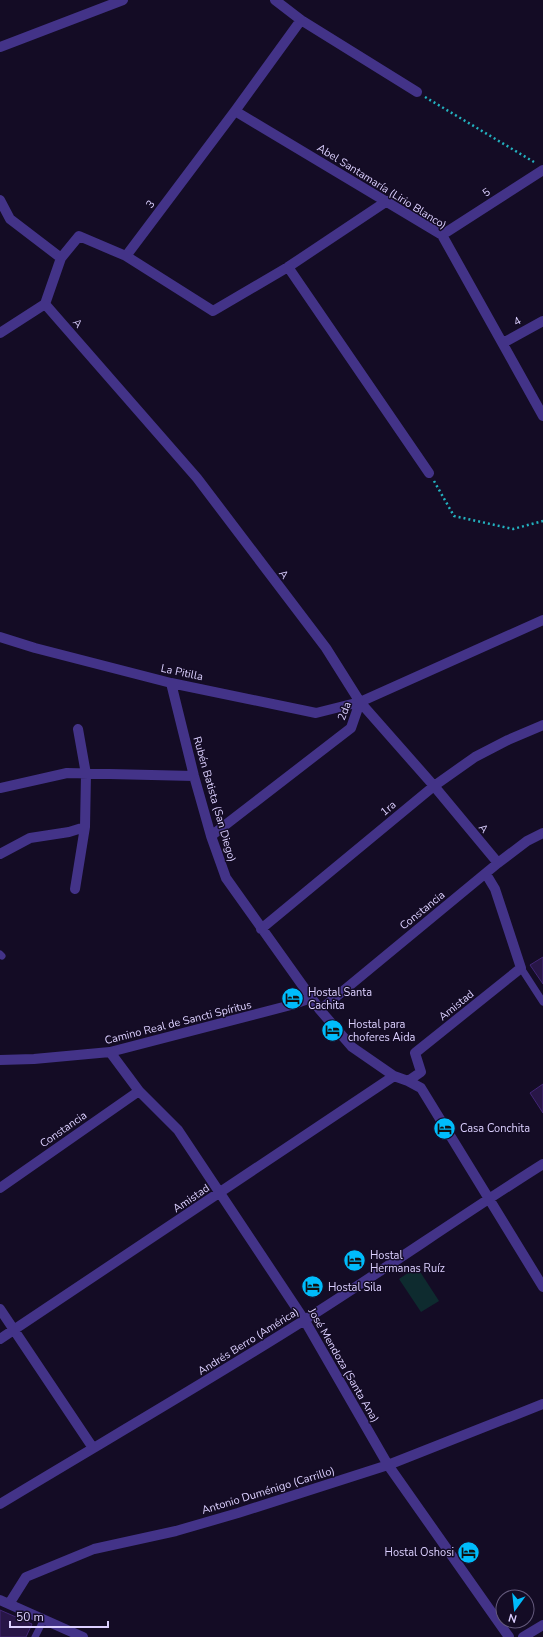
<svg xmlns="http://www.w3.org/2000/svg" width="543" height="1637" font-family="'Nunito Sans',sans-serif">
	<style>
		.green { fill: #0e2b2f }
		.building { fill: #281647; stroke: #422675 }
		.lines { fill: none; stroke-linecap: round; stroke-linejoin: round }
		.path { stroke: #23b2c0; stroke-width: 2.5; stroke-dasharray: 2 3; stroke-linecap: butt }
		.lane { stroke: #433388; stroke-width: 7 }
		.street { stroke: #433388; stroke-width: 10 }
		.labels { text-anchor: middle; stroke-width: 3; stroke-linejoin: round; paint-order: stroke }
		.street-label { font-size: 11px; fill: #dcd0ff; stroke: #140c25 }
		.poi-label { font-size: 11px; fill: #dcd0ff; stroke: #140c25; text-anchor: start }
	</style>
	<rect width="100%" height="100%" fill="#140c25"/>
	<path class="green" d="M417,1267L439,1301L421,1312L399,1279Z"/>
	<path class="building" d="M543,957V984L530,965Z
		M543,1084V1113L530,1093Z
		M0,1610L32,1624L26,1637H0Z"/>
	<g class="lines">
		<path class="path" d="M425,97L534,162
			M434,481L454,516L513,529L543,521"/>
		<path class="lane" d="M0,954L2,956
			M521,968L543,1002
			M35,1637L44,1619"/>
		<path class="street" d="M275,0L301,20L417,92
			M0,47L123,0
			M235,111L442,235L543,416
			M0,200L10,219L61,258
			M442,235L543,170
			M126,256L235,111L301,20
			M288,267L429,473
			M45,304L197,478L326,648L360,702L434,786L498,863
			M0,333L45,304L61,258L79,236L126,256L213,311L288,267L387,201
			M503,343L543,321
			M0,637L35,648L171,683L316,713L360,702L543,620
			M171,683L194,776L211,836L226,878L320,1010L352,1047L394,1076L408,1081L421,1088L543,1287
			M0,788L67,773L194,776
			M211,836L351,728L360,702
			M0,854L30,838L69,832L85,827
			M75,889L85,827L86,774L78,729
			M261,929L434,786L475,757L508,740L543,725
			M320,1010L498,863L527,841L543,833
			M110,1052L139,1091L178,1130L305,1321L388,1465L509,1637
			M0,1060L34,1059L110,1052L291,1005L311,998
			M408,1081L421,1072L415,1053L521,968L495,889L486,874
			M0,1188L139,1091
			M0,1309L93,1448
			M0,1339L394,1076
			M0,1504C101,1443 203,1384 303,1321C384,1270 462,1215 543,1164
			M0,1600L83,1637
			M9,1604L26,1577L94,1549L176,1531L238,1513L388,1465L543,1404
			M523,1637L543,1625"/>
	</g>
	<defs>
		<symbol id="hotel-disc" viewBox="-11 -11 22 22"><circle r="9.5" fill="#00bcfb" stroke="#140c25"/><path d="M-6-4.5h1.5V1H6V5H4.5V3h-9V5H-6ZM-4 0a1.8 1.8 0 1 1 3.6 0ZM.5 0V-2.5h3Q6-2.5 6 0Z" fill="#111"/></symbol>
	</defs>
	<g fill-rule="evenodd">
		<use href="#hotel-disc" x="280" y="986" width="25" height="25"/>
		<use href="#hotel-disc" x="320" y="1018" width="25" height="25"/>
		<use href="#hotel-disc" x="432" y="1116" width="25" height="25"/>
		<use href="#hotel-disc" x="342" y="1248" width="25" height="25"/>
		<use href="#hotel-disc" x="300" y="1274" width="25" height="25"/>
		<use href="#hotel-disc" x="456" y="1540" width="25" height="25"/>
	</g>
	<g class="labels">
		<g class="street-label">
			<text transform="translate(382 186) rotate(32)" y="4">Abel Santamaría (Lirio Blanco)</text>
			<text transform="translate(486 192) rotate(-33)" y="4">5</text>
			<text transform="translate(150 204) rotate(-53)" y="4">3</text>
			<text transform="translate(517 321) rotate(-29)" y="4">4</text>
			<text transform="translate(78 323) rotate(49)" y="4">A</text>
			<text transform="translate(284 574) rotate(53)" y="4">A</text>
			<text transform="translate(182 672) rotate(12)" y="4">La Pitilla</text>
			<text transform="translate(344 711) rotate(-69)" y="4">2da</text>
			<text transform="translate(215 799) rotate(74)" y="4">Rubén Batista (San Diego)</text>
			<text transform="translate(388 808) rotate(-40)" y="4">1ra</text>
			<text transform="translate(484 828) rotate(51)" y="4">A</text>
			<text transform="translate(422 910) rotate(-39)" y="4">Constancia</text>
			<text transform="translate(456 1005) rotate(-39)" y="4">Amistad</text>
			<text transform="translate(178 1022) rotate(-14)" y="4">Camino Real de Sancti Spíritus</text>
			<text transform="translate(63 1129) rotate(-35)" y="4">Constancia</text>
			<text transform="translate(191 1198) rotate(-34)" y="4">Amistad</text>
			<text transform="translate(248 1341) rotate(-32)" y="4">Andrés Berro (América)</text>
			<text transform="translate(344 1365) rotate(60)" y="4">José Mendoza (Santa Ana)</text>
			<text transform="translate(268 1490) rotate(-17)" y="4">Antonio Duménigo (Carrillo)</text>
		</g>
		<g class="poi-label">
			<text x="308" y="996">Hostal Santa<tspan x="308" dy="13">Cachita</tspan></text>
			<text x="348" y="1028">Hostal para<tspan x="348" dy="13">choferes Aida</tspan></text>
			<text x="460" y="1132">Casa Conchita</text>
			<text x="370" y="1259">Hostal<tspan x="370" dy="13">Hermanas Ruíz</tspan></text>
			<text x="328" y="1291">Hostal Sila</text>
			<text x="454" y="1556" text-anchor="end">Hostal Oshosi</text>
		</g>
	</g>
	<g transform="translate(515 1609) rotate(195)"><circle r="19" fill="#140c25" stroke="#645a7c"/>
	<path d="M0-3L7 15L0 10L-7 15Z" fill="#00bcfb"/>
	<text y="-6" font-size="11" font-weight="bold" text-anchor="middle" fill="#dcd0ff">N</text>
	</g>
	<path d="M10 1621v6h98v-6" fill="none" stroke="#dcd0ff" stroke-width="2"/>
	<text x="16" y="1621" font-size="12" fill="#dcd0ff" stroke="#140c25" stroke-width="3" paint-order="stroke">50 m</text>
</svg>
